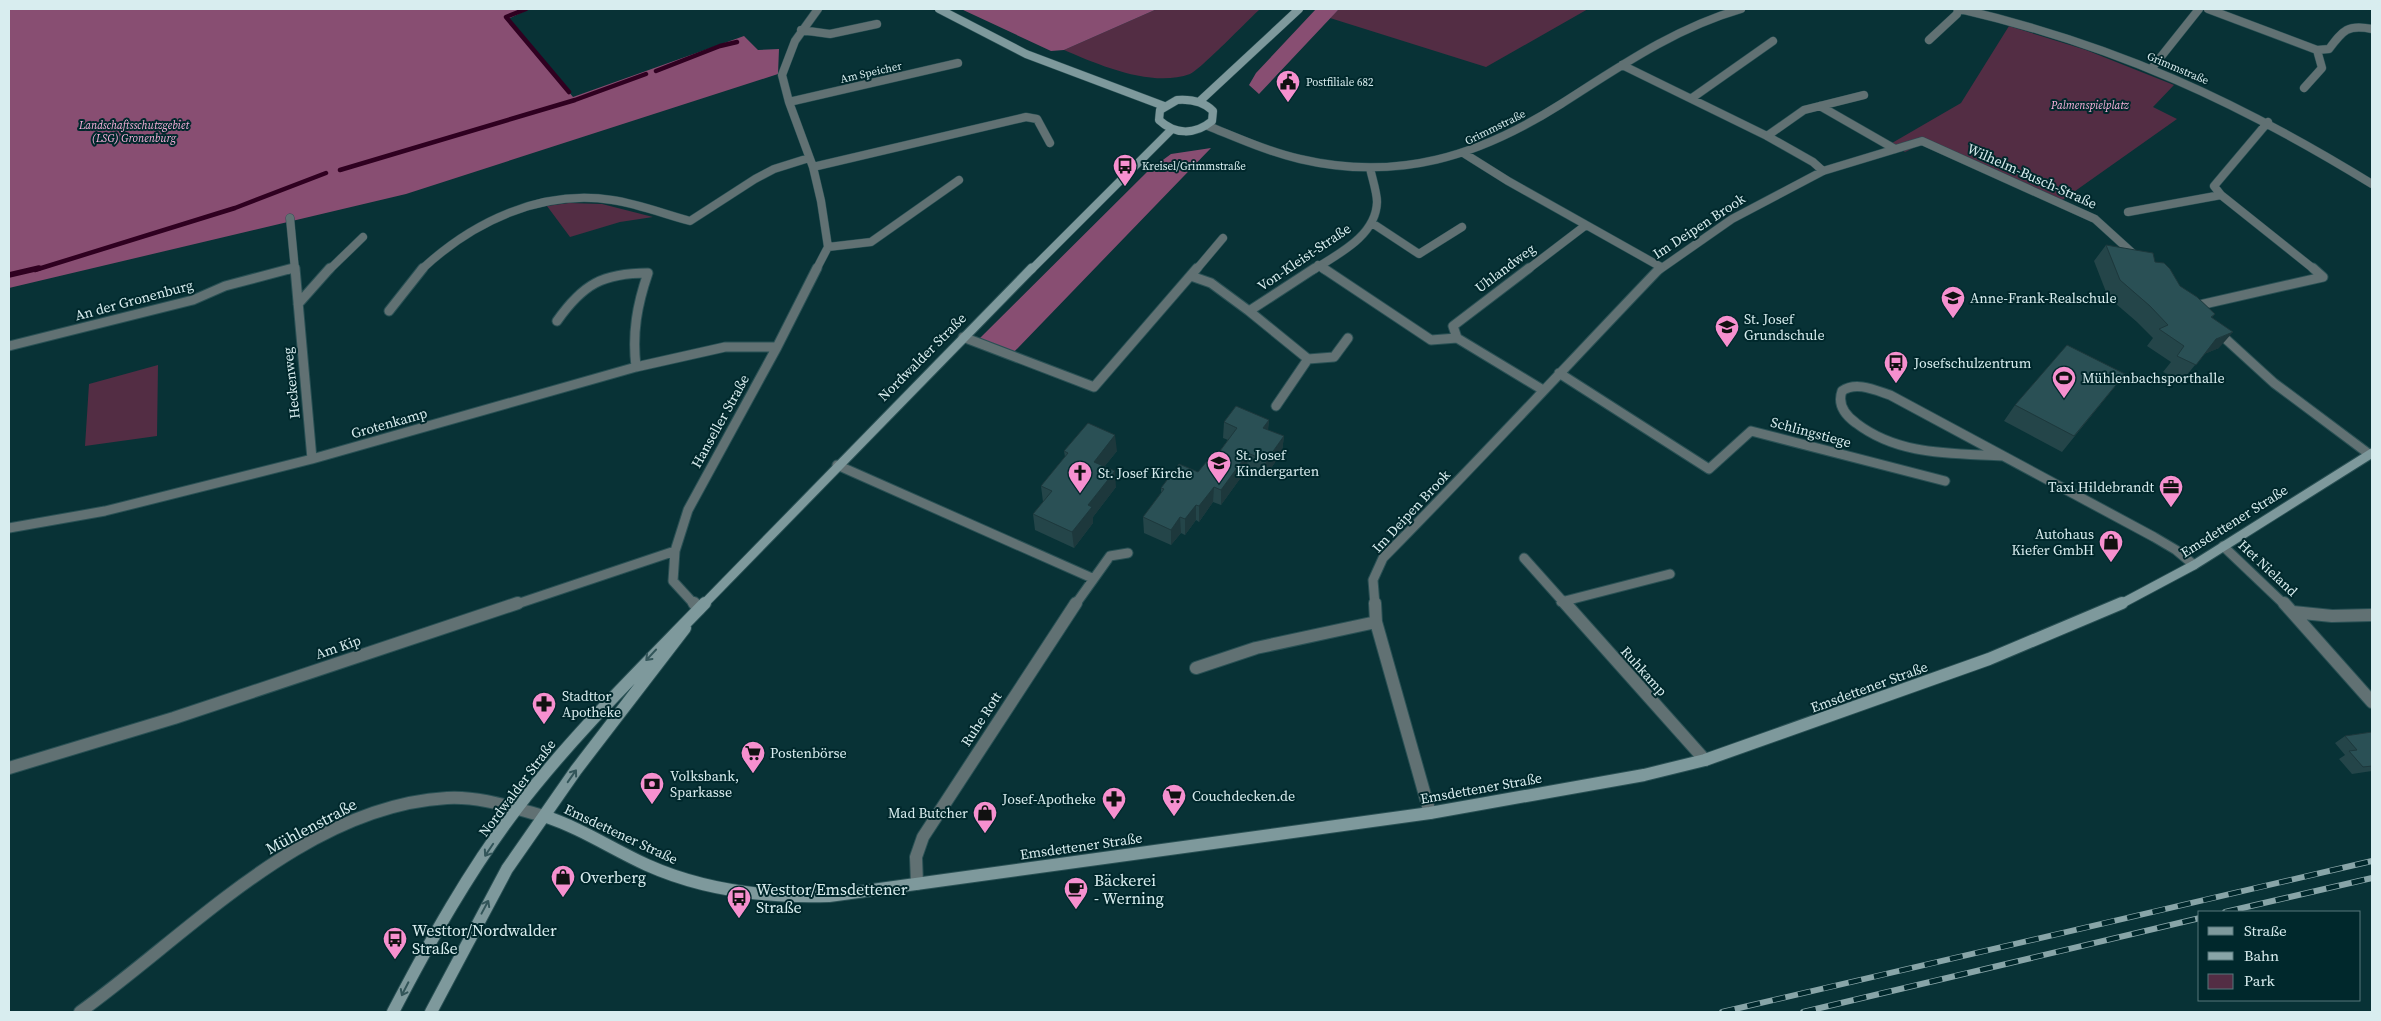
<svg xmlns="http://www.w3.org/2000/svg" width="2381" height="1021" font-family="'Source Serif 4',serif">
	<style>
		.green { fill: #532d44 }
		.forest { fill: #884e72 }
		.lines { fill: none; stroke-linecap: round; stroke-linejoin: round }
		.stream-far1 { stroke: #2f0020; stroke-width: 4.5 }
		.stream { stroke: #2f0020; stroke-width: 5.5 }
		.street-far2-casing { stroke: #295054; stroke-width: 9 }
		.street-far1-casing { stroke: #295054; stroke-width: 11 }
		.street-casing { stroke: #295054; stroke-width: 14 }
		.secondary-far2-casing { stroke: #295054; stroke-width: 9 }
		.secondary-far1-casing { stroke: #295054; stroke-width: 11 }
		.secondary-casing { stroke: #295054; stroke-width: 14 }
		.street-far2 { stroke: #617173; stroke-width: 8 }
		.street-far1 { stroke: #617173; stroke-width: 9 }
		.street { stroke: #617173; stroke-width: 12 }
		.secondary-far2 { stroke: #7e999c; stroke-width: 8 }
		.secondary-far1 { stroke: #7e999c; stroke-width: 9 }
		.secondary { stroke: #7e999c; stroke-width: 12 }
		.rail-casing { stroke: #88a5a8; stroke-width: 6 }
		.rail { stroke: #00282c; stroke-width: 4.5; stroke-dasharray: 13; stroke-linecap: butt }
		.wall { fill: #244549 }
		.shaded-wall { fill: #1d383c }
		.building { fill: #2a5055; stroke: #1d383c }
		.oneway { stroke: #325559 }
		.labels { text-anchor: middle; stroke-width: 4; stroke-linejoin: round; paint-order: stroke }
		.far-street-label { font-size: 11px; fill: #d8edef; stroke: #00282c }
		.far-poi-label { font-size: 11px; fill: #d8edef; stroke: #00282c; text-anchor: start }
		.far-park-label { font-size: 11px; font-style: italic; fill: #f9b2dc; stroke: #00282c }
		.street-label { font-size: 14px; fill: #d8edef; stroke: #00282c }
		.poi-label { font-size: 14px; fill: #d8edef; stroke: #00282c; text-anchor: start }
		.near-street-label { font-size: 16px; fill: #d8edef; stroke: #00282c }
		.near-poi-label { font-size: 16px; fill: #d8edef; stroke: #00282c; text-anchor: start }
	</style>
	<rect width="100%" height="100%" fill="#083236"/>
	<path class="green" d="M1157,9H1260C1248,20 1200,70 1190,74C1152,88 1099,65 1064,50Z
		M1339,9H1588L1486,67L1330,18Z
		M2009,26L2086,50L2174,85L2153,107L2177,119L2061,201L1928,141L1905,152L1892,143L1961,103Z
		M569,203L602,204L653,217L620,222L570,237L547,206Z
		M158,365L157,436L85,446L89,384Z"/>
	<path class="forest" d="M9,9H529L508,19L573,97L744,36L758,50L779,49L778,74L406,194L9,288Z
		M961,9H1157L1064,50L1051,51Z
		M1316,9H1339L1259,94L1249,85L1256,73Z
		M1211,148L1013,353L980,338L1148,171L1171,154Z"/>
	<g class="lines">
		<path class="stream-far1" d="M526,9L506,17L569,92
			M656,71L720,46L737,42
			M340,170L575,100L646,74
			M35,270L235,208L326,173"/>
		<path class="stream" d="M9,275L39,268"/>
		<defs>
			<path id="street-far2" d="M1960,9C2115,45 2237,101 2372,184
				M2208,9L2317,50
				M801,30L830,34L877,24
				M1929,40L1957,14L1958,9
				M1622,65L1767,136L1813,162L1823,171
				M2152,68L2199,9
				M2304,88L2322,68L2317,50L2329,49C2343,30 2348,24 2372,29
				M1692,98L1773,41
				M789,102L958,63
				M1820,106L1895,149
				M2268,122L2214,186L2221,195L2315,270
				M1208,126C1238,138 1269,152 1300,159C1398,182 1479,156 1561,104C1619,67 1675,28 1741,9
				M1767,136L1804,110L1864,95
				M1465,154L1508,181L1661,267
				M813,167L1026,117L1037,119L1050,143
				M2128,212L2221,195
				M290,218L295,270
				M1372,223L1419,254L1462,227
				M828,247L871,242L959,180
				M1318,265L1325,270
				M288,270L294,268
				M329,270L363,237
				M421,270C472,222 541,189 612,200C639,204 664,214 690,221L755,179L774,169L809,158
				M816,270L828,247L821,201L813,167L789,102L782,75L795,41L818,9
				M1196,270L1223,238
				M1313,270C1338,254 1376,236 1377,202C1377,192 1372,178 1370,168
				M1527,270L1586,225
				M1659,270L1732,219L1823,171L1922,141L2095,219L2138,258"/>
			<path id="street-far1" d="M295,268L312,459
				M1323,268L1431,340L1457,338L1543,390
				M1191,276L1211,283L1249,311
				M298,304L330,268
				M2191,307L2323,277L2313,268
				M389,311L423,268
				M557,321C583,284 603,273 648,273C637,305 632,333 636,367
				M2217,331L2274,383L2369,454
				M963,337L1094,387L1197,268
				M1457,338L1453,326L1529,268
				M9,346L193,300L225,286L293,268
				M1308,359L1334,357L1348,338
				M1559,373L1709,469L1751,431L1945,481
				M1276,406L1308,359L1249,311L1315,268
				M2003,456C1952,453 1899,456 1856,423C1845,415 1837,405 1842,391C1856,381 1875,390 1890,395L2154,537L2176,550L2194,565
				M837,465L1092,578
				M9,528L105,511L312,459L636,367L725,347H777
				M2223,546L2285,605
				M1524,558L1566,605
				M1561,602L1670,574
				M514,605L675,551
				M695,605L673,581L675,551L688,510L777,347L817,268
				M1075,605L1110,556L1128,553
				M1375,605L1373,580L1383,558C1477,463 1567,365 1660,268"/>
			<path id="street" d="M694,603L699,609
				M1375,603L1376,622L1430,813
				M1565,603L1705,760
				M2284,603L2372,702
				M2293,612L2332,616L2372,615
				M1196,668L1256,648L1376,622
				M9,768L174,718L518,603
				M917,884L916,857L923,837L1076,603
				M80,1012C190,933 305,806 447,798C480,796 513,808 544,816"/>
			<path id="secondary-far2" d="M939,9L1026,54L1164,106
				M1177,100C1191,99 1203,101 1213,111L1212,121C1195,135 1175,135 1159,120L1160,110Z
				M1200,101L1299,9
				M1031,270L1171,130"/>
			<path id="secondary-far1" d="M703,605L1032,268
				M2119,605L2194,565L2372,453"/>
			<path id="secondary" d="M544,816C581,828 612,849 647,865C705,891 766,898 829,896L1430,813L1644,775L1705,760L1989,659L2122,603
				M393,1012C430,941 469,871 517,808C574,734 640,670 705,603
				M431,1012L507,869L576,770L685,628"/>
		</defs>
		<use href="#street-far2" class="street-far2-casing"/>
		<use href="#street-far1" class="street-far1-casing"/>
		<use href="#street" class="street-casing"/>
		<use href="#secondary-far2" class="secondary-far2-casing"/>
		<use href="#secondary-far1" class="secondary-far1-casing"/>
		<use href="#secondary" class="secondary-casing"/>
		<use href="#street-far2" class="street-far2"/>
		<use href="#street-far1" class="street-far1"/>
		<use href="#street" class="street"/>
		<use href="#secondary-far2" class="secondary-far2"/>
		<use href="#secondary-far1" class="secondary-far1"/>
		<use href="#secondary" class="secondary"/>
		<defs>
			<path id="rail" d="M2225,912L2372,878
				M1722,1012L2372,861
				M1803,1012L2200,918"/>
		</defs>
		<use href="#rail" class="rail-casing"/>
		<use href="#rail" class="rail"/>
	</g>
	<path class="wall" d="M2106,245L2155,262L2180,286L2215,314L2212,317L2219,348L2204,354L2182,381L2163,372L2171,362L2147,346L2153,338L2137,322L2108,297L2094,261Z
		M2125,374L2062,452L2004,421L2015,405Z
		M1269,420L1268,430L1284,436L1282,452L1265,477L1247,469L1221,505L1213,502L1199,522L1196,520L1185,535L1181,533L1171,545L1144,533L1143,517L1161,494V488L1198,472L1211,463L1228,440L1223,438L1224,422Z
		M1064,451H1117L1104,467L1116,487L1093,517V523L1074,548L1035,530L1033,514L1043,502L1041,486L1065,457Z
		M2372,732V771L2352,774L2339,759L2345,755L2335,743L2345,736Z"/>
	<path class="shaded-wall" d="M2233,332L2219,348L2202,355L2216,339Z
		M1269,420L1267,436L1263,428Z
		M1115,435L1117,451L1095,478L1094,462Z
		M1284,436L1282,452L1265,477L1266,461Z
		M1248,453L1247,469L1221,505V490Z
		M1115,471L1116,487L1093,517V523L1074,548L1072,532L1088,505Z
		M1214,487L1213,502L1199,522V506Z
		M1196,505V520L1185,535V519Z
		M1180,517L1181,533L1171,545V530Z"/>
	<path class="building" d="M2106,245L2153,253L2155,262L2164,263L2170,269L2180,286L2197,297L2215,314L2211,317L2233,332L2216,339L2196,365L2177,356L2184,346L2159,329L2168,325L2150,306L2120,280Z
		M2067,345L2125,374L2074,436L2015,405Z
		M1236,406L1269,420L1263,428L1284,436L1266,461L1248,453L1221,490L1214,487L1199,506L1196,505L1185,519L1180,517L1171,530L1143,517L1164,489L1161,488L1179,464L1198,472L1207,461L1211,463L1237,428L1224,422Z
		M1088,423L1115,435L1094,462L1115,471L1088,505L1092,507L1072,532L1033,514L1052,491L1041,486L1068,453L1064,451Z
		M2372,732V766L2363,767L2349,751L2357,750L2345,736Z"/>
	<defs><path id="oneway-shaft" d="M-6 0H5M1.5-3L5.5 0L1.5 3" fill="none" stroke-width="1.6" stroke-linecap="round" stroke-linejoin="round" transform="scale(1.25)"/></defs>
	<g class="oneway">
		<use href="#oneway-shaft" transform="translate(651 655) rotate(133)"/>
		<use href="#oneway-shaft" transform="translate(572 776) rotate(-55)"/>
		<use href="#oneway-shaft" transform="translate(489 850) rotate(124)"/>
		<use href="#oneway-shaft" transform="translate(485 907) rotate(-62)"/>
		<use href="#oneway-shaft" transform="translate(405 989) rotate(117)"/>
	</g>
	<defs>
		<symbol id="civic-pin" viewBox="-11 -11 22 30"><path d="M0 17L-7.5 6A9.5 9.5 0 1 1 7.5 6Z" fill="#f690cf" stroke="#00282c"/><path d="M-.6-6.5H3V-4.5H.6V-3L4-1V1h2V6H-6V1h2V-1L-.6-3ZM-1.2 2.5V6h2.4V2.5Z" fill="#111"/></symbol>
		<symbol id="bus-pin" viewBox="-11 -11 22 30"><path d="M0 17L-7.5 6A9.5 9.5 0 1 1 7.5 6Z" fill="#f690cf" stroke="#00282c"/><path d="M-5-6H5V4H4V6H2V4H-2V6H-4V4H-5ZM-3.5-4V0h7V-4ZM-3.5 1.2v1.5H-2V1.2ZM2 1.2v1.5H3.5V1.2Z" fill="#111"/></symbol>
		<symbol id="school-pin" viewBox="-11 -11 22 30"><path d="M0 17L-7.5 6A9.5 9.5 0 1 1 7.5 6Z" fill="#f690cf" stroke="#00282c"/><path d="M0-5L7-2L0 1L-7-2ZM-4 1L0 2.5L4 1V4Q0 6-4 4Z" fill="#111"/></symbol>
		<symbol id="stadium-pin" viewBox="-11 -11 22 30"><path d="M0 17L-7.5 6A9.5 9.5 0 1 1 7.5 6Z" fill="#f690cf" stroke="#00282c"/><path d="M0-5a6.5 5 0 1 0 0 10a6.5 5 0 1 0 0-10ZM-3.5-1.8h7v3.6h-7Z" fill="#111"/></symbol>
		<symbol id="church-pin" viewBox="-11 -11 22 30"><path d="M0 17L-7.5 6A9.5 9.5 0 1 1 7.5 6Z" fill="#f690cf" stroke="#00282c"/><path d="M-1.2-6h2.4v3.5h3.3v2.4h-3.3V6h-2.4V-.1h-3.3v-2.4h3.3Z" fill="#111"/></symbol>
		<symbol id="office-pin" viewBox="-11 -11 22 30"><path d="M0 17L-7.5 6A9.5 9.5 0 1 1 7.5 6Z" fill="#f690cf" stroke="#00282c"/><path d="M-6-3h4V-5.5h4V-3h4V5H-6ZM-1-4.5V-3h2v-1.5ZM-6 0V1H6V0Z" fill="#111"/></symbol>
		<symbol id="shop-pin" viewBox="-11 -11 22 30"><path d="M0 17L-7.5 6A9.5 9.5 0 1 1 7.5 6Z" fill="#f690cf" stroke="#00282c"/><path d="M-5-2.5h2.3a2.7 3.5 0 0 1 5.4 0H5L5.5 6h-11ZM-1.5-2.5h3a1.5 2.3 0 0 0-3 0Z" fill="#111"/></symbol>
		<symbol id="pharmacy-pin" viewBox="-11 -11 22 30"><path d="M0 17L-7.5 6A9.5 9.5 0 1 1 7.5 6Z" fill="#f690cf" stroke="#00282c"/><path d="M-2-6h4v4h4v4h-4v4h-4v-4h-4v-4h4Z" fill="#111"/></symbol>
		<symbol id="supermarket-pin" viewBox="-11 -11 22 30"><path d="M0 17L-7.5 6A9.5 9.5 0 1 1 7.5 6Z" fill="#f690cf" stroke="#00282c"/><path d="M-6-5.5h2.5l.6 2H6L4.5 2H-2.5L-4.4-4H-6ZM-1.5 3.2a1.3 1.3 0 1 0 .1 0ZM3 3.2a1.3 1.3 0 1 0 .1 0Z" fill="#111"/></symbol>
		<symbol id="bank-pin" viewBox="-11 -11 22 30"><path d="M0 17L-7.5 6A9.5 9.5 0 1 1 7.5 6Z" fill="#f690cf" stroke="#00282c"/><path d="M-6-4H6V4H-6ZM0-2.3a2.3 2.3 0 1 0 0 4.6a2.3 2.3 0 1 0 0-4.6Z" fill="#111"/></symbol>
		<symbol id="cafe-pin" viewBox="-11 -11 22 30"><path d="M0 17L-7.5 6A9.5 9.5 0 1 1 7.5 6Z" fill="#f690cf" stroke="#00282c"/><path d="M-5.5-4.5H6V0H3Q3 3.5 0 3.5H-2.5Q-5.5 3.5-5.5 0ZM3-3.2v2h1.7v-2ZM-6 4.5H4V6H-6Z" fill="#111"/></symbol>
	</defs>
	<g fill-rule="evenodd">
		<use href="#civic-pin" x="1274" y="68" width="28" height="38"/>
		<use href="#bus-pin" x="1111" y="152" width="28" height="38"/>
		<use href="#school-pin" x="1939" y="284" width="28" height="38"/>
		<use href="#school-pin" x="1713" y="313" width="28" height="38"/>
		<use href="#bus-pin" x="1882" y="349" width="28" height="38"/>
		<use href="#stadium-pin" x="2050" y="364" width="28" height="38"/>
		<use href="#school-pin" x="1205" y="449" width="28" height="38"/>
		<use href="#church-pin" x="1066" y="459" width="28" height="38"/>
		<use href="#office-pin" x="2157" y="473" width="28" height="38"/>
		<use href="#shop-pin" x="2097" y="528" width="28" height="38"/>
		<use href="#pharmacy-pin" x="530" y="690" width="28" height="38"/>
		<use href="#supermarket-pin" x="739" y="739" width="28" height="38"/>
		<use href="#bank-pin" x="638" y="770" width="28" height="38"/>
		<use href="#supermarket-pin" x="1160" y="782" width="28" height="38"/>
		<use href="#pharmacy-pin" x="1100" y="785" width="28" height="38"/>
		<use href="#shop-pin" x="971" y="799" width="28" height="38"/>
		<use href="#shop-pin" x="549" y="863" width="28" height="38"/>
		<use href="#cafe-pin" x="1062" y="875" width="28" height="38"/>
		<use href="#bus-pin" x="725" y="884" width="28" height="38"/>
		<use href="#bus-pin" x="381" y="925" width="28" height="38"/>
	</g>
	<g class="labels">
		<g class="far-street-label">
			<text transform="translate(2178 68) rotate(23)" y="4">Grimmstraße</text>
			<text transform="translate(871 72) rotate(-13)" y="4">Am Speicher</text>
			<text transform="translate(1495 127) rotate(-26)" y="4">Grimmstraße</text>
		</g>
		<g class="far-poi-label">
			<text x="1306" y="86">Postfiliale 682</text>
			<text x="1142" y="170">Kreisel/Grimmstraße</text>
		</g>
		<g class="far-park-label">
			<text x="2090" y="109">Palmenspielplatz</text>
			<text x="134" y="129">Landschaftsschutzgebiet<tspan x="134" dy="13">(LSG) Gronenburg</tspan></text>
		</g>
		<g class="street-label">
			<text transform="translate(2032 176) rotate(24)" y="5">Wilhelm-Busch-Straße</text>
			<text transform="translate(1699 226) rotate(-33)" y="5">Im Deipen Brook</text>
			<text transform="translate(1304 257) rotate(-34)" y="5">Von-Kleist-Straße</text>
			<text transform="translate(1505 268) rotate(-37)" y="5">Uhlandweg</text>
			<text transform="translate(134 300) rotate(-15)" y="5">An der Gronenburg</text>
			<text transform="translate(922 357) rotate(-45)" y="5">Nordwalder Straße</text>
			<text transform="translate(291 383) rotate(-96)" y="5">Heckenweg</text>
			<text transform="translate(720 421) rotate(-61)" y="5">Hanseller Straße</text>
			<text transform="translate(389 423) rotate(-16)" y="5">Grotenkamp</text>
			<text transform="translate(1811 432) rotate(15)" y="5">Schlingstiege</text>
			<text transform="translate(1411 511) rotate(-47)" y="5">Im Deipen Brook</text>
			<text transform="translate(2234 521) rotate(-32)" y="5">Emsdettener Straße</text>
			<text transform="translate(2268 568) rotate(43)" y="5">Het Nieland</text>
			<text transform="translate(338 647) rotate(-19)" y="5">Am Kip</text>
			<text transform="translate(1644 671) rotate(48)" y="5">Ruhkamp</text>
			<text transform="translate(1869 687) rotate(-20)" y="5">Emsdettener Straße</text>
			<text transform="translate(981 719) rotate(-57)" y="5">Ruhe Rott</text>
			<text transform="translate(517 788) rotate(-53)" y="5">Nordwalder Straße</text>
			<text transform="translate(1481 788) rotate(-10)" y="5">Emsdettener Straße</text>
			<text transform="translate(621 834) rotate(25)" y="5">Emsdettener Straße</text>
			<text transform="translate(1081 846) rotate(-8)" y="5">Emsdettener Straße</text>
		</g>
		<g class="poi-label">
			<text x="1970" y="303">Anne-Frank-Realschule</text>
			<text x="1744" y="324">St. Josef<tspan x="1744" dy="16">Grundschule</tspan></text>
			<text x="1914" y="368">Josefschulzentrum</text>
			<text x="2082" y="383">Mühlenbachsporthalle</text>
			<text x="1236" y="460">St. Josef<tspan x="1236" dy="16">Kindergarten</tspan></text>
			<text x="1098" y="478">St. Josef Kirche</text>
			<text x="2154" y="492" text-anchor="end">Taxi Hildebrandt</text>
			<text x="2094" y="539" text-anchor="end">Autohaus<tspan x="2094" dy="16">Kiefer GmbH</tspan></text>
			<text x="562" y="701">Stadttor<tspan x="562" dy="16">Apotheke</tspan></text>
			<text x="770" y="758">Postenbörse</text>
			<text x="670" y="781">Volksbank,<tspan x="670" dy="16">Sparkasse</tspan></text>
			<text x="1192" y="801">Couchdecken.de</text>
			<text x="1096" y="804" text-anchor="end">Josef-Apotheke</text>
			<text x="968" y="818" text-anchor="end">Mad Butcher</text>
		</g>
		<g class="near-street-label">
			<text transform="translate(311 826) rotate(-28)" y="6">Mühlenstraße</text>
		</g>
		<g class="near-poi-label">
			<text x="580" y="883">Overberg</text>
			<text x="1094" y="886">Bäckerei<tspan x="1094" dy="18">- Werning</tspan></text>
			<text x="756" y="895">Westtor/Emsdettener<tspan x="756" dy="18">Straße</tspan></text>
			<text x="412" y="936">Westtor/Nordwalder<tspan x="412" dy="18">Straße</tspan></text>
		</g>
	</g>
	<rect width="2381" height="1021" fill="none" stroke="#d8edef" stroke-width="20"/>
	<rect x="2198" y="911" width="162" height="90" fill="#00282c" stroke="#56777a"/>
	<rect x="2208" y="927" width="25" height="8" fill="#7e999c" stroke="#56777a"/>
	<text x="2244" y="936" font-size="15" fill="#d8edef">Straße</text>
	<rect x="2208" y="952" width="25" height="8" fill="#88a5a8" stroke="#56777a"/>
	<text x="2244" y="961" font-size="15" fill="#d8edef">Bahn</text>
	<rect x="2208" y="974" width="25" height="15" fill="#532d44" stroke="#56777a"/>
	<text x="2244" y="986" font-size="15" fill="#d8edef">Park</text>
</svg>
